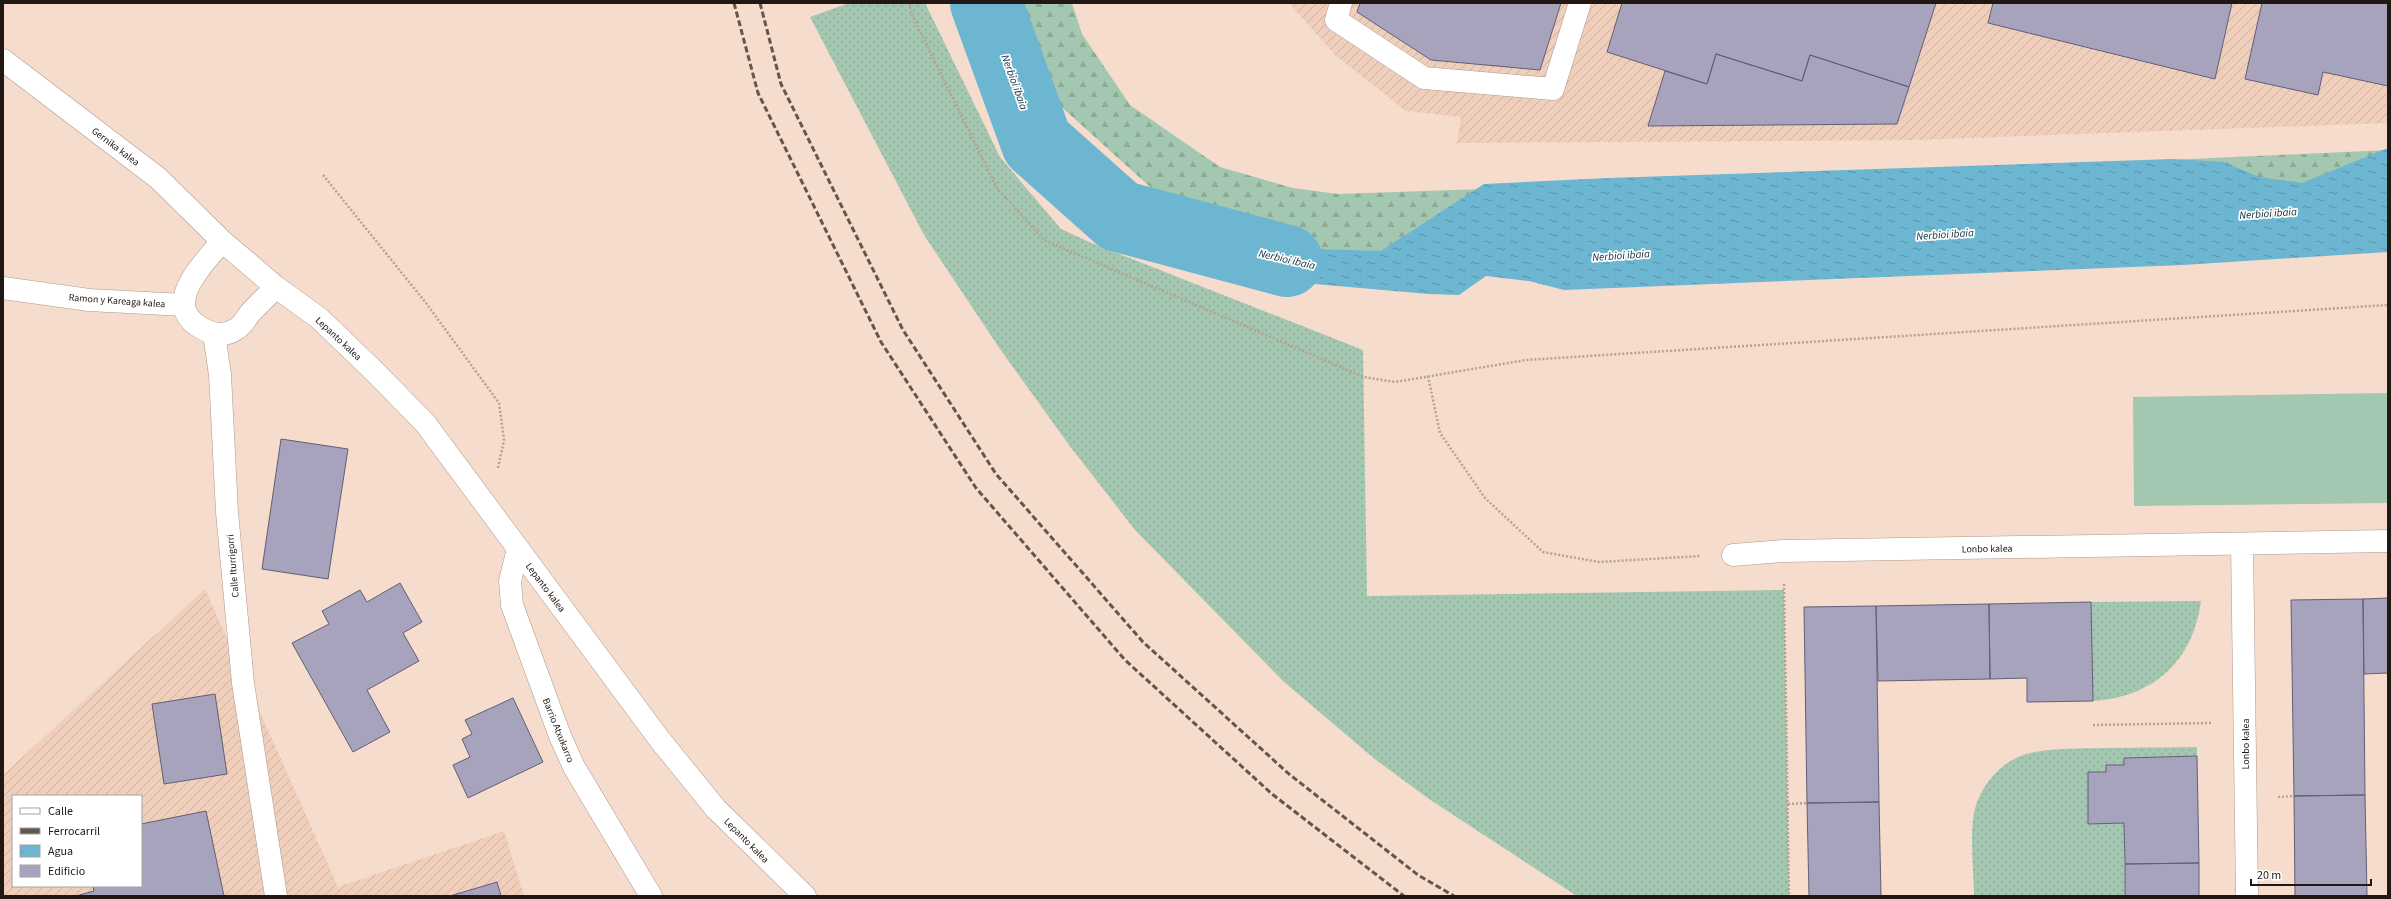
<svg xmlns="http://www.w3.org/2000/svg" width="2391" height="899" font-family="'Source Sans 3',sans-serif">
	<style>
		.industrial { fill: url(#industrial-furrows); fill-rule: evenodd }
		.grass { fill: url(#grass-dots) }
		.forest { fill: url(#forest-firs) }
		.pitch { fill: #a3c7b0 }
		.water { fill: url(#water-ripples) }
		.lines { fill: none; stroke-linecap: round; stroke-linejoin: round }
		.river { stroke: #6db6d2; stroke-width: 72 }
		.building { fill: #a7a3bc; stroke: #625e74 }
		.minor-casing { stroke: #af9889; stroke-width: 23 }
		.major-casing { stroke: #af9889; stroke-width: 23 }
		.path { stroke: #b6a194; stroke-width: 2.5; stroke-dasharray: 2 2; stroke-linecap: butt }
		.minor { stroke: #fff; stroke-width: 22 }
		.major { stroke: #fff; stroke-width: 22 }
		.rail { stroke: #64554d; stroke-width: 3; stroke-dasharray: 6 3; stroke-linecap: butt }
		.labels { text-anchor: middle; stroke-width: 3.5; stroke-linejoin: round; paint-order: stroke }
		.street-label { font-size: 10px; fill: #211813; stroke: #fff }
		.water-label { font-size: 11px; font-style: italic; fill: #0d303c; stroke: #fff }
	</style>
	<defs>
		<pattern id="industrial-furrows" width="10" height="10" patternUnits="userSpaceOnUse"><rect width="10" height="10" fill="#efcfbc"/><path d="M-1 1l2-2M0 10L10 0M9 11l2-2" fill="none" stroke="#cdb1a1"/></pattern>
		<pattern id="grass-dots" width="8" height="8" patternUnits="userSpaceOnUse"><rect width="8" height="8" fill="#a3c7b0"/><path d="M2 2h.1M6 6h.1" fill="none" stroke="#8caa96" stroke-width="1.8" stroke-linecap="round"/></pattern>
		<pattern id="forest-firs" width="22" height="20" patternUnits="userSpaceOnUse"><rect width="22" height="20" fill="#a3c7b0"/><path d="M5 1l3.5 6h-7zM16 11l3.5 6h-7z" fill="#8caa96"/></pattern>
		<pattern id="water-ripples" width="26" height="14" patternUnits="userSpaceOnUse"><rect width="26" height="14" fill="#6db6d2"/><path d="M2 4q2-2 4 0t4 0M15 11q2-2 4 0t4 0" fill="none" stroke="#5993a9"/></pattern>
	</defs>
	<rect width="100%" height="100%" fill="#f6dccc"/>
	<path class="industrial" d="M1289,3H2388V123L1914,140L1457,143L1461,117L1406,111L1335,55Z
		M205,589L338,887L504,831L524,896H3V775ZM13,796H141V886H13Z"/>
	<path class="grass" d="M849,3H925L1000,157L1061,229L1089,242L1363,350L1367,596L1784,590L1789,896H1577L1429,799L1376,760L1283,681L1135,530L1069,445L1000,349L924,235L810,17Z
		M2201,601C2193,661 2154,697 2093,701L2091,602Z
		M2197,747V756L2124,758V765H2106V772L2088,773V824L2124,823L2125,896H1974C1974,870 1968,827 1977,802C1984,784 1998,767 2016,758C2039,747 2078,749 2103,748C2134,748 2165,747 2197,747Z"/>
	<path class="forest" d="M1006,3H1072L1082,34L1130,105L1220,167L1293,188L1338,194L1690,182L2388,150V208L1392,273L1169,204L1025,74Z"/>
	<path class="pitch" d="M2388,393V503L2134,506L2133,397Z"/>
	<path class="water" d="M2388,148V252L2183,265L1564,290L1529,281L1486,276L1459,295L1429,294L1303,283L1179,251L1207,219L1311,249L1381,251L1484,184L1609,178L2172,159L2224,162L2259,177L2302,183Z"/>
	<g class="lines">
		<path class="river" d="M986,3L1037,143L1119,216L1287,261"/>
	</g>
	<path class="building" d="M1360,3H1561L1540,70L1431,60L1357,12Z
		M1622,3H1936L1909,87L1810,55L1802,81L1716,54L1707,84L1607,52Z
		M1993,3H2232L2215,79L1988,23Z
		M2262,3H2388V86L2323,72L2318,95L2245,79Z
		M1716,54L1802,81L1810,55L1909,87L1897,124L1648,126L1665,71L1707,84Z
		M281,439L348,449L328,579L262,569Z
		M400,583L422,622L403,633L419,661L367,690L390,732L353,752L292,643L329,624L322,611L360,590L367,602Z
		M2388,598V673L2364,674L2363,599Z
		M2363,599L2365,795L2294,796L2291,600Z
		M2091,602L2093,701L2027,702V678L1990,679L1989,604Z
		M1989,604L1990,679L1878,681L1876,606Z
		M1876,606L1879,802L1807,803L1804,607Z
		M215,694L227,774L164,784L152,704Z
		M513,698L543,762L468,798L453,765L470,757L462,739L472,734L465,720Z
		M2197,756L2199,863L2125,864L2124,823L2088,824V772H2106V765H2124V758Z
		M2365,795L2367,896H2295L2294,796Z
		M1879,802L1881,896H1809L1807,803Z
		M206,811L224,896H76L94,891L93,886H141V824Z
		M2199,863V896H2125V864Z
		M497,882L501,896H450Z"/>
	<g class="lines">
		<defs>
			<path id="minor" d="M1341,3L1336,20L1424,78L1553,89L1580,3
				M3,288L89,300L184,305
				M214,334L220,375L227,512L243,683L276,896
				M2242,544L2247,896
				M518,549L510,581L512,605L560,736L574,767L651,896
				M1733,555L1783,551L2388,541"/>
			<path id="major" d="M3,60L158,178L222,241L276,287L319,318L375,372L425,423L660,740L716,809L805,896
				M222,241C202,266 158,307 205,330C215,335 226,336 236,329C244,325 246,317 252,311C260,303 268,295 276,287"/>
		</defs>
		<use href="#minor" class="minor-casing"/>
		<use href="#major" class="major-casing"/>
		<path class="path" d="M909,3L912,15L997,188L1044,240L1364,377L1395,382L1526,360L2388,305
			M323,175L426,303L499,403L504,440L498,468
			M1428,376L1440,433L1485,498L1543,552L1599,562L1701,556
			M1784,584L1789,896
			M2093,725L2212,723
			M2278,797L2294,796
			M1788,804L1807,803"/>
		<use href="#minor" class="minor"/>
		<use href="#major" class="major"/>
		<path class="rail" d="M734,3L758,93L881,342L976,488L1125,660L1272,794L1404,896
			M760,3L781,84L903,330L996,474L1143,642L1289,774L1418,875L1454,896"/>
	</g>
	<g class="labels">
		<g class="street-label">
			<text transform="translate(116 146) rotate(37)" y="4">Gernika kalea</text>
			<text transform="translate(117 300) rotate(4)" y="4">Ramon y Kareaga kalea</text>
			<text transform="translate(339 338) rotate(43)" y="4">Lepanto kalea</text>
			<text transform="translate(1987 548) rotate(-1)" y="4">Lonbo kalea</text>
			<text transform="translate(232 566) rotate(-95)" y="4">Calle Iturrigorri</text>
			<text transform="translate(546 587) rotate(53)" y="4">Lepanto kalea</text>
			<text transform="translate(559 730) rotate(68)" y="4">Barrio Atxukarro</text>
			<text transform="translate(2245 744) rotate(-90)" y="4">Lonbo kalea</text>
			<text transform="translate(747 840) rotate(45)" y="4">Lepanto kalea</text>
		</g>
		<g class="water-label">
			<text transform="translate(1015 82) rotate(70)" y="4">Nerbioi ibaia</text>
			<text transform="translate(2268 213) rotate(-4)" y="4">Nerbioi ibaia</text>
			<text transform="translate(1945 234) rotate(-4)" y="4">Nerbioi ibaia</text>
			<text transform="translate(1621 255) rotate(-4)" y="4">Nerbioi ibaia</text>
			<text transform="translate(1287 259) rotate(13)" y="4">Nerbioi ibaia</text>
		</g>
	</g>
	<rect width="2391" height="899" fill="none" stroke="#211813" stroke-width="8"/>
	<rect x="12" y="795" width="130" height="92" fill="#ffffff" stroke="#a6a3a1"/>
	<rect x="20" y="808" width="20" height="6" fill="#ffffff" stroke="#a6a3a1"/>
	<text x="48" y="815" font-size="12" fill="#211813">Calle</text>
	<rect x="20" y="828" width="20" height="6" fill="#64554d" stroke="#a6a3a1"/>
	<text x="48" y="835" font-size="12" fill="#211813">Ferrocarril</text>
	<rect x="20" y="845" width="20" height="12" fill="url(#water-ripples)" stroke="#a6a3a1"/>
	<text x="48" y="855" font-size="12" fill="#211813">Agua</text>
	<rect x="20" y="865" width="20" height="12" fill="#a7a3bc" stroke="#a6a3a1"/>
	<text x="48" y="875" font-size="12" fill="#211813">Edificio</text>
	<path d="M2251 879v6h120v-6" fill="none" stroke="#211813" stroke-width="2"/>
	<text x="2257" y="879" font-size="12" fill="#211813" stroke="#ffffff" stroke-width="3" paint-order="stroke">20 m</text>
</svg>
